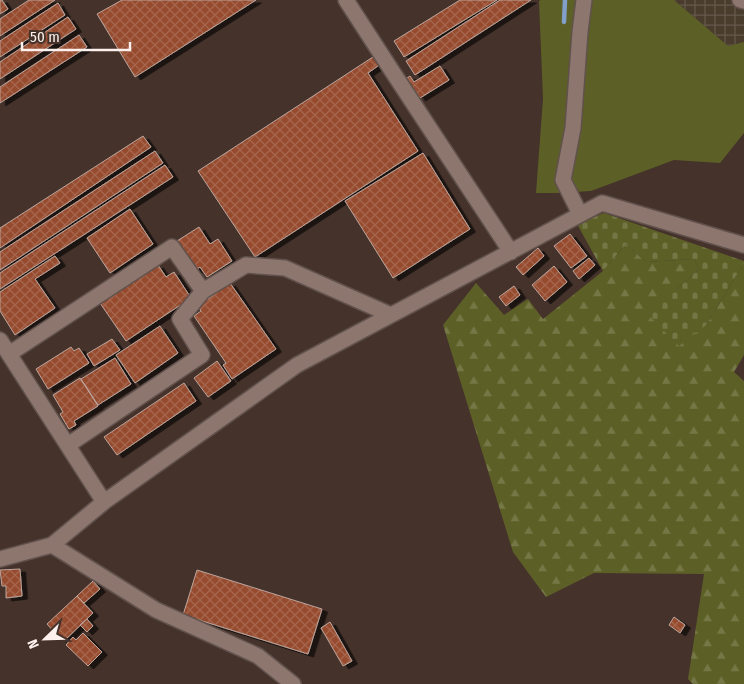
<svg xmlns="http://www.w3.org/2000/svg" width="744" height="684" font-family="'Fira Sans Condensed',sans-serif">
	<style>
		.industrial { fill: url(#industrial-grid) }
		.green { fill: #5d6026 }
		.forest { fill: url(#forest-firs) }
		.cemetery { fill: url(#cemetery-stones) }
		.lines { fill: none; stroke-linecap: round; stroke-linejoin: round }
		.stream { stroke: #829fc9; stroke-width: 4.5 }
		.building { fill: url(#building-cross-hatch); stroke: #bda69e; filter: url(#shadow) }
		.minor-casing { stroke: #61514c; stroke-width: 18 }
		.minor { stroke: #8c766e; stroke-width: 15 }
	</style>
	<defs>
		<pattern id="industrial-grid" width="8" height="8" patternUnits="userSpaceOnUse" patternTransform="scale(1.25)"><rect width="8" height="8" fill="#493c2d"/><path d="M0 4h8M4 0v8" fill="none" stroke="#64594c"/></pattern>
		<pattern id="forest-firs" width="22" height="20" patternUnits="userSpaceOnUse" patternTransform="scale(1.25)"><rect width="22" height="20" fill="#5d6026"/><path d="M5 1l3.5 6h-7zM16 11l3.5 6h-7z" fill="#757746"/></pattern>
		<pattern id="cemetery-stones" width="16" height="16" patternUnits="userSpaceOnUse" patternTransform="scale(1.25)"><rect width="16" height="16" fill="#5d6026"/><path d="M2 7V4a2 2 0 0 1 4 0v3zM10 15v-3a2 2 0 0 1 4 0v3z" fill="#757746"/></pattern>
		<pattern id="building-cross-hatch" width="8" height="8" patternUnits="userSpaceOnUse" patternTransform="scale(1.25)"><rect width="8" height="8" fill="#964c2e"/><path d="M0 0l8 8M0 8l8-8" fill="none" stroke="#a6664d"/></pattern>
		<filter id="shadow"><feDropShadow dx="5.5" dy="3" stdDeviation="0" flood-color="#0009"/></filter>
	</defs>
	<rect width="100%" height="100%" fill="#44322b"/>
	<path class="industrial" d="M674,0H744V42L728,46Z"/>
	<path class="green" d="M541,0H674L728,46L744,42V133L720,163L674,160L591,191L556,193H536L543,99L539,1Z"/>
	<path class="forest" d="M626,244L646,262L694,259L699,269L677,289L706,325L744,263V355L734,372L744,381V684H693L688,679L704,574L594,573L546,597L513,552L443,325L476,283L504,315L528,299L543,319L603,271Z"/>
	<path class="cemetery" d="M604,213L744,261V263L706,325L679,346L645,312L677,289L699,269L694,259L646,262L626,244L603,271L577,224Z"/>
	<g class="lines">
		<path class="stream" d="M564,22L565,0"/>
	</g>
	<path class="building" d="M0,0H2L8,9L0,14Z
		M29,0H55L0,36V19Z
		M122,0H256L135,77L97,14Z
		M460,0H497L404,57L394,41Z
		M500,0H531L415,75L406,61Z
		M58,3L65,15L0,57V41Z
		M68,17L76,29L0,79V62Z
		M79,35L87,47L0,103V87Z
		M376,55L382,63L368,73L418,151L255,257L198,171Z
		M440,66L449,80L420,98L414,89L409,92L403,81L410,76L414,82Z
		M143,136L151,147L0,248V228Z
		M155,151L163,163L0,270V252Z
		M423,153L470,229L393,278L345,201Z
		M165,165L173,177L0,289V273Z
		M130,209L153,244L110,273L87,238Z
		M199,227L210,244L218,239L232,261L207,277L200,267L196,270L177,241Z
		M570,234L587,256L571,268L554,246Z
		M538,248L544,256L523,275L516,267Z
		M55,256L60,263L35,279L55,308L15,335L0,311V292Z
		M589,258L595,265L579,279L573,271Z
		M158,265L166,277L174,272L191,298L126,341L100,303Z
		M554,266L567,282L545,301L532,285Z
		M230,283L276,349L232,379L223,365L226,363L194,316L201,311L198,306Z
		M514,286L520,295L506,306L499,297Z
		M160,326L178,353L135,383L116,355Z
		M112,339L120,350L94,366L87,354Z
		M71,347L74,351L79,348L89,363L48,389L36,369Z
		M115,358L131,384L98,405L81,379Z
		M217,361L231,381L208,397L194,378Z
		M80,378L98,406L74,421L76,425L69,429L60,414L63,412L53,395Z
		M184,383L196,401L117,455L104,437Z
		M20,569L22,596L6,598V586H2L0,570Z
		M197,570L322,609L308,654L183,615Z
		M93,581L100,589L84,603L77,596Z
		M77,596L93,613L63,642L47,624Z
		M674,617L685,625L680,633L669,625Z
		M87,619L93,626L87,632L80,625Z
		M330,622L352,661L343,666L321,628Z
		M83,633L102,652L88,666L66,645L73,637L76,640Z"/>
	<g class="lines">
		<defs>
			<path id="minor" d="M346,0L392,71L511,252
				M740,0L744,1
				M580,214L563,180L573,128L580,32L584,0
				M203,291L246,265L285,268L391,315
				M0,340L104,502
				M9,354L172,247L203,291L180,319L202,355L68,445
				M52,545L104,502L297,365L602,203L744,245
				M0,559L52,545L156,610L258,656L293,684"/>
		</defs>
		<use href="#minor" class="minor-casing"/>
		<use href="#minor" class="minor"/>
	</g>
	<g transform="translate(45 639) rotate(247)" stroke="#44322b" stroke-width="4" paint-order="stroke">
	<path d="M0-4L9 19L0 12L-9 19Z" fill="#fef1ed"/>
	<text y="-8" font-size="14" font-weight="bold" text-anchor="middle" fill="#fef1ed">N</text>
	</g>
	<path d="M22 42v8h108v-8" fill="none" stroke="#fef1ed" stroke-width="2.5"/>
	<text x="30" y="42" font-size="15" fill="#fef1ed" stroke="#44322b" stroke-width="4" paint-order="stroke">50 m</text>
</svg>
